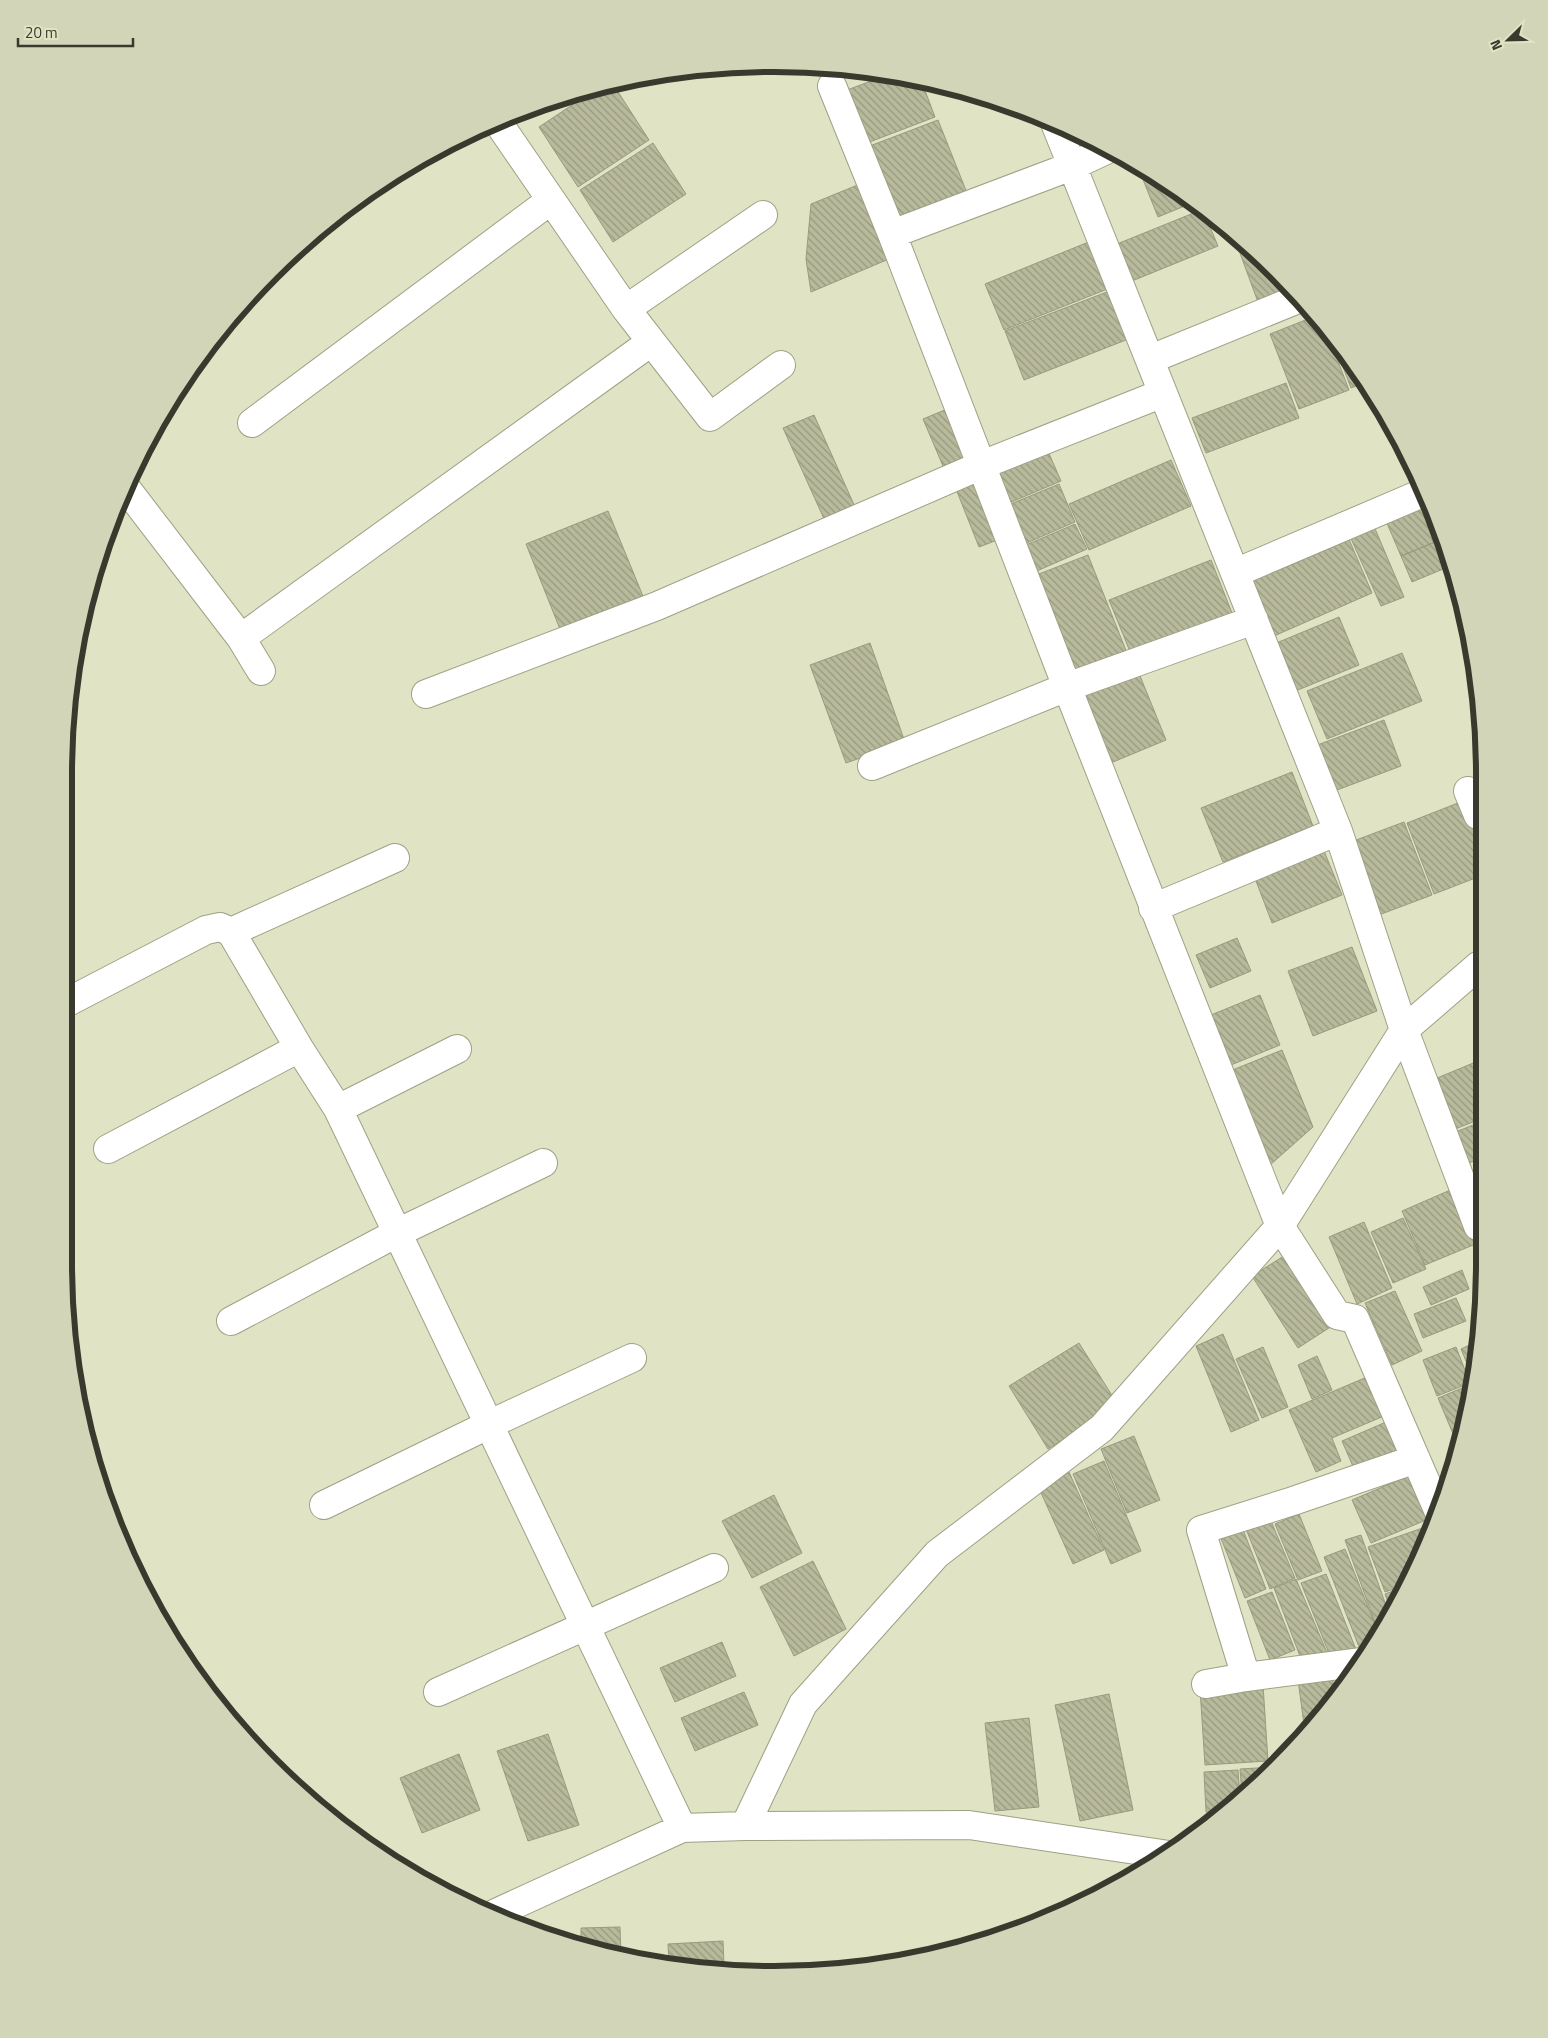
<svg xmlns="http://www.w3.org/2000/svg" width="1548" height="2038" font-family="'Titillium Web',sans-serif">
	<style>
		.building { fill: url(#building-back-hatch); stroke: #999b7e }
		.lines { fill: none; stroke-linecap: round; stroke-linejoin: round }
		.street-casing { stroke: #9ea184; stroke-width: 30 }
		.street { stroke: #fff; stroke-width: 28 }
		.rim { fill: none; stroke: #393a2e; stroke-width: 6 }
	</style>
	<defs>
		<pattern id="building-back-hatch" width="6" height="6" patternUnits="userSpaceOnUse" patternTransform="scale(1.25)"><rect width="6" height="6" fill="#b8ba9c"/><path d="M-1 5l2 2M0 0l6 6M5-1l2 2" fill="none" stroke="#979880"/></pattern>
	</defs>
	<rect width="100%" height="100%" fill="#e0e3c4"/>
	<path class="building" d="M887,75L921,80L935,117L867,143L847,90Z
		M613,84L649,140L578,187L539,127L596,89Z
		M938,120L969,198L899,226L867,147Z
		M653,143L686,194L613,242L580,190Z
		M1138,167L1168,183L1192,203L1158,217Z
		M865,182L896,256L811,292L806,259L811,204Z
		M1201,210L1204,213L1218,246L1132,281L1117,244Z
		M1234,237L1276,272L1291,290L1258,302Z
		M1091,241L1110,288L1004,330L985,284Z
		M1112,290L1131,338L1024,380L1005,331Z
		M1313,317L1328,335L1349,390L1299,409L1270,334Z
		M1333,341L1364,379L1366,382L1351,388Z
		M1286,383L1299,418L1206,453L1192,418Z
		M952,407L975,460L946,473L923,419Z
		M814,415L855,507L825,521L783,428Z
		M1047,449L1061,481L1002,506L989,474Z
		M1171,460L1191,506L1089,550L1069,504Z
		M984,477L1008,536L979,547L956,489Z
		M1059,484L1075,522L1022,545L1006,506Z
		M1430,502L1440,540L1401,556L1383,514Z
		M608,511L645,601L562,634L526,544Z
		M1075,524L1087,549L1030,574L1019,548Z
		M1373,524L1404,597L1381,606L1349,534Z
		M1348,537L1372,593L1274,636L1249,579Z
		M1440,540L1448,567L1412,582L1401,556Z
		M1088,555L1129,658L1073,681L1031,577Z
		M1211,560L1232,613L1131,654L1109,600Z
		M1339,617L1359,665L1293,692L1274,644Z
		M870,643L905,742L846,763L810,665Z
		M1402,653L1422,701L1327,739L1307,691Z
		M1136,666L1166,740L1101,767L1070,693Z
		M1384,720L1401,766L1329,793L1312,747Z
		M1292,772L1313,826L1223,862L1201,808Z
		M1463,801L1478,840V877L1434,894L1407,823Z
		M1404,822L1432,895L1376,916L1348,843Z
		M1322,846L1342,895L1272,923L1253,873Z
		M1237,938L1251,971L1210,988L1196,955Z
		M1352,947L1377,1011L1313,1036L1288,971Z
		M1260,995L1280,1045L1226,1067L1206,1017Z
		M1282,1050L1313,1127L1269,1166L1230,1071Z
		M1478,1061V1120L1450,1131L1430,1081Z
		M1478,1123V1159L1465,1165L1453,1133Z
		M1455,1188L1478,1243L1425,1265L1402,1211Z
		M1403,1218L1426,1269L1393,1283L1371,1232Z
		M1364,1222L1392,1288L1357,1304L1329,1237Z
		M1287,1254L1332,1326L1298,1348L1252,1276Z
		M1462,1270L1469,1289L1431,1305L1423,1287Z
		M1395,1291L1422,1351L1392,1365L1365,1303Z
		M1456,1298L1466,1321L1423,1338L1414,1314Z
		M1223,1334L1259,1420L1231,1432L1196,1346Z
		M1478,1341V1357L1473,1378L1461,1349Z
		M1079,1343L1118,1405L1048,1449L1009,1386Z
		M1263,1347L1288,1407L1262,1418L1236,1359Z
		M1456,1347L1470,1383L1437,1396L1423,1360Z
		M1317,1356L1332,1390L1312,1399L1298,1365Z
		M1367,1377L1384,1416L1332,1438L1341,1461L1316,1472L1289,1410Z
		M1472,1384L1459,1440L1456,1441L1438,1398Z
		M1386,1422L1402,1459L1358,1478L1342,1441Z
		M1134,1436L1160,1500L1127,1513L1101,1449Z
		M1104,1461L1141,1551L1111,1564L1073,1474Z
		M1069,1472L1104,1550L1073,1564L1038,1486Z
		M1413,1474L1431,1518L1371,1543L1352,1500Z
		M774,1495L802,1553L752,1578L722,1521Z
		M1268,1514L1295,1578L1270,1589L1244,1524Z
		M1299,1514L1322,1571L1298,1580L1275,1524Z
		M1431,1525L1400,1587L1385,1592L1368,1547Z
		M1242,1527L1266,1589L1245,1598L1220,1536Z
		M1361,1535L1388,1611L1378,1631L1345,1540Z
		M1345,1549L1378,1632L1369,1649L1361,1652L1324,1557Z
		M813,1561L846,1629L794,1656L760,1587Z
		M1326,1574L1357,1652L1332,1661L1301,1583Z
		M1296,1579L1328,1655L1303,1664L1274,1588Z
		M1399,1589L1390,1608L1385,1594Z
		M1272,1592L1295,1650L1270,1660L1247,1601Z
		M722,1642L736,1676L675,1702L660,1668Z
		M1357,1668L1338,1691L1334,1672Z
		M1332,1676L1335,1695L1305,1732L1298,1680Z
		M1263,1685L1268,1761L1205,1765L1200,1689Z
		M744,1692L758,1725L695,1751L681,1718Z
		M1109,1694L1133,1810L1080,1821L1055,1705Z
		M1029,1718L1039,1807L995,1811L985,1723Z
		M548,1734L579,1825L528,1841L497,1751Z
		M459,1754L480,1810L422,1833L400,1778Z
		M1274,1767V1768L1242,1794L1240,1769Z
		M1238,1770L1240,1796L1221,1812H1206L1204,1772Z
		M620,1927L621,1956L581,1942V1928Z
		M723,1941L724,1966L669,1963L668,1944Z"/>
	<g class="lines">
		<defs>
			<path id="street" d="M832,86L892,234L1067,687L1280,1226L1337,1315L1355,1319L1438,1510
				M497,121L626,309L710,417L781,365
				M1055,123L1338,831L1404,1030L1478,1226
				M892,234L1072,166L1106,150
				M626,309L763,215
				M1151,359L1298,299
				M252,423L551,200
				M126,488L241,638L261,671
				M1235,573L1425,492
				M241,638L651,342
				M426,694L657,606L982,465L1163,393
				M872,766L1067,687L1254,620
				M1468,791L1478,815
				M1153,908L1338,831
				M231,932L395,858
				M64,1004L206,930L220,927L231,932L299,1048L338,1109L682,1828
				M338,1109L457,1049
				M108,1149L299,1048
				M231,1321L397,1233L543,1163
				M324,1505L488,1425L632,1358
				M1246,1677L1201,1530L1293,1501L1416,1459
				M1206,1684L1246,1677L1362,1662
				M438,1692L714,1568
				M745,1826L803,1704L937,1554L1102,1428L1280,1226L1404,1030L1478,966
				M496,1913L682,1828L745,1826L969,1825L1169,1855"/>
		</defs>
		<use href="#street" class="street-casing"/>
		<use href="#street" class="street"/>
	</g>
	<path d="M0 0H1548V2038H0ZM774 72H774A702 702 0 0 1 1476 774V1264A702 702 0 0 1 774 1966H774A702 702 0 0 1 72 1264V774A702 702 0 0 1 774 72Z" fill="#d3d5b8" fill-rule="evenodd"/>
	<path class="rim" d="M774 72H774A702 702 0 0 1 1476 774V1264A702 702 0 0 1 774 1966H774A702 702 0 0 1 72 1264V774A702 702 0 0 1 774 72Z"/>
	<g transform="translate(1508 40) rotate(247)" stroke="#e0e3c4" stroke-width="4" paint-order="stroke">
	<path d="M0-4L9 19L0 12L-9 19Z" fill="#393a2e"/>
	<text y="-8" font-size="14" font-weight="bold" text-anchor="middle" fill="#393a2e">N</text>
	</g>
	<path d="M18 38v8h115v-8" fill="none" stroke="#393a2e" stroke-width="2.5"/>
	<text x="25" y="38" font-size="15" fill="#393a2e" stroke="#e0e3c4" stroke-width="4" paint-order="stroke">20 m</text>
</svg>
